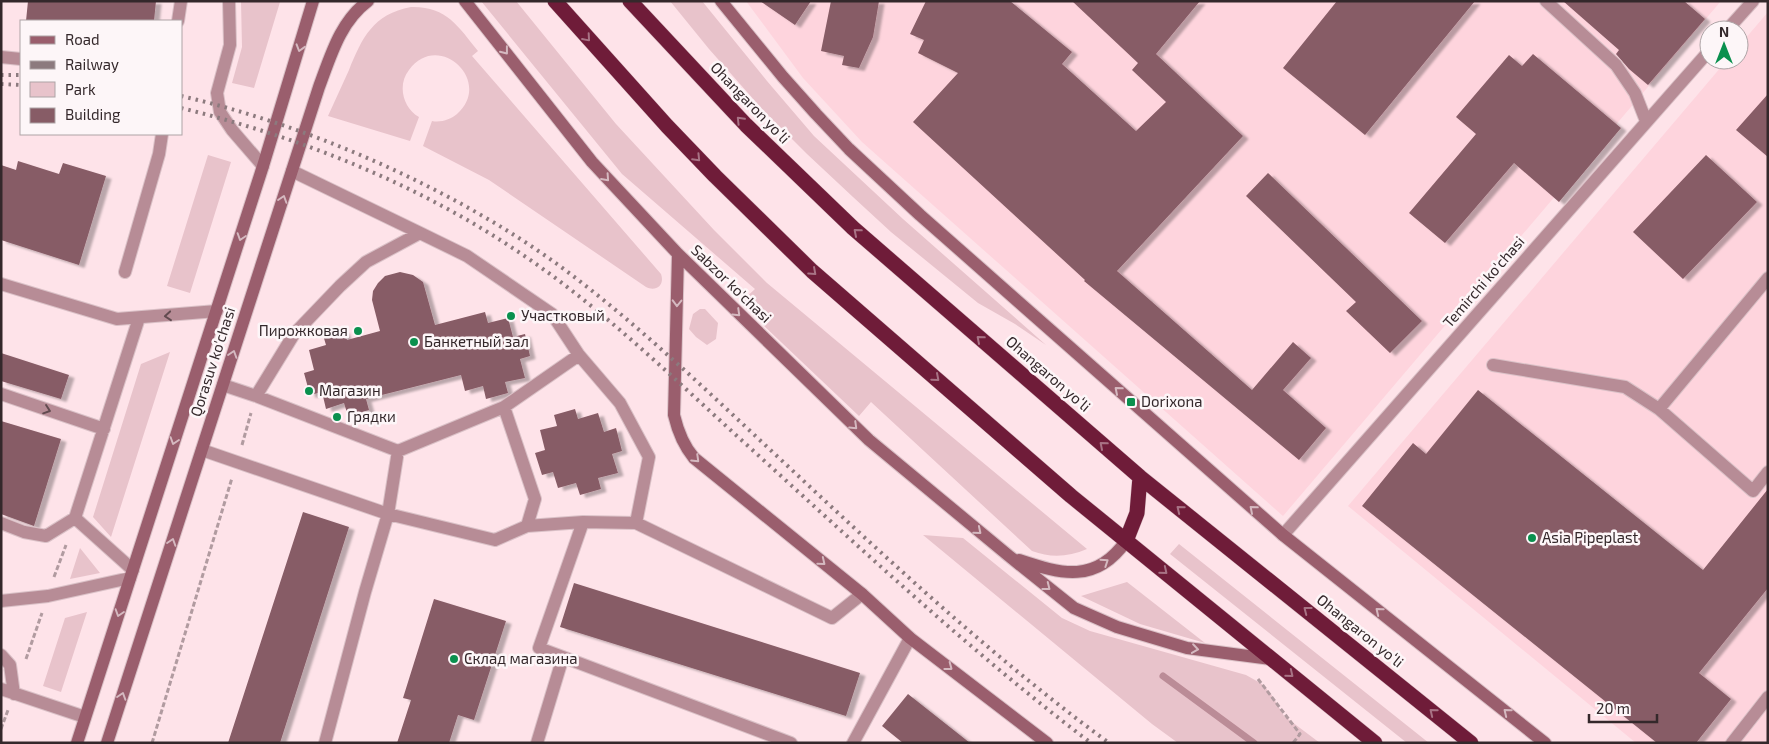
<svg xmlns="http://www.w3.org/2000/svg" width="1769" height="744" font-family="'Exo 2',sans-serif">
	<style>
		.built { fill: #fed4dd }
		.green { fill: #e8c3cb }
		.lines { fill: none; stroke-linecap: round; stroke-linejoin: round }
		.stream { stroke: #bb8c97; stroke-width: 7 }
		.building { fill: #875c66; filter: url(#shadow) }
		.lane-casing { stroke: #dac1c7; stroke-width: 14 }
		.secondary-casing { stroke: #dac1c7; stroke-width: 14 }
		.highway-casing { stroke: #dac1c7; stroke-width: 16 }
		.path { stroke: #b19ba0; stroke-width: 3; stroke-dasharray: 5 2.5; stroke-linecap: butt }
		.lane { stroke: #b78c96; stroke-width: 12 }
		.secondary { stroke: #9a5e6d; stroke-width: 12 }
		.highway { stroke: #6f1c39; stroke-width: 15 }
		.rail { stroke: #8c7a7e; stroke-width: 4; stroke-dasharray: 2.5 5; stroke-linecap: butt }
		.oneway { stroke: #a87385 }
		.oneway2 { stroke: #d5b9c0 }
		.oneway3 { stroke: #624b50 }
		.poi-dot { fill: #0a904e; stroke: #fdf6f8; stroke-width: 2 }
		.labels { text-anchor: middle; stroke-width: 5; stroke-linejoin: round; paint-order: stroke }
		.street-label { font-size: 15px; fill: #34282b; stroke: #fdf6f8 }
		.poi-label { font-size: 15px; fill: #34282b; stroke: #fdf6f8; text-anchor: start }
	</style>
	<defs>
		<filter id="shadow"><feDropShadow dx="5.5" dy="3" stdDeviation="1" flood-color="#0004"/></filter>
	</defs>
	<rect width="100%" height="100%" fill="#fee3e9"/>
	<path class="built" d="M746,1H1721L1283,516L862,142L803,78Z
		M1768,12V743H1636L1348,506L1727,60H1739V46Z"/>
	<path class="green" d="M241,1L280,2L254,88L232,83L242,47Z
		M481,1H516L616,124L714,230L767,283L1087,549C1068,557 1051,558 1032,551L871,402L859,416L740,303L755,289L622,174Z
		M670,1H702L767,81L814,136L903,219L1046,345L1015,324L978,303L891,232L853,197L807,154L763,110L709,49Z
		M411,7C446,6 458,26 478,51L472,56L661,274C665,285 656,292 646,287L489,180L423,146L432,121C441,123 451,119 457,114C494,81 438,30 409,70C397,85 403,108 419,117L410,141L328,116C335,101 342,85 349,70C362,38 373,14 411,7Z
		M208,155L231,162L190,293L167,286Z
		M700,309H705L718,323L716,339L707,345L696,337L689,329L693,314Z
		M170,352L111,537L93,517L141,364Z
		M923,535L963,538L1062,618L1090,631L1246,675L1262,684L1271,694L1284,716L1320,743H1178L1152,724Z
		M1179,544L1429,743H1407L1170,554Z
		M80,548L100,573L70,579Z
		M1127,582L1205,643L1140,624L1081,596Z
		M87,612L61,692L43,686L65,618Z"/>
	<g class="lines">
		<path class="stream" d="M1163,676L1254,743"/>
	</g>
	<path class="building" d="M28,1H156L154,21H26Z
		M760,1H811L795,25Z
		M831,1H879L873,37L859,68L842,65L844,56L821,51Z
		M926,1H1010L1072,52L1062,64L1136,131L1166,102L1132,70L1138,63L1072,1H1200L1156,54L1243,136L1117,271L1252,390L1293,342L1311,358L1283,390L1326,428L1299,460L1084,281L1085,280L913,122L958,73L918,53L924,40L910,34Z
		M1337,1H1475L1365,135L1283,68Z
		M1563,1H1684L1705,19L1648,85L1629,69L1616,54L1619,50Z
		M1533,54L1621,128L1559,202L1514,163L1445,243L1409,213L1476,134L1456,117L1509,55L1522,66Z
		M1768,94V157L1736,130Z
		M1706,155L1757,202L1683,279L1633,232Z
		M18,161L59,174L63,163L106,176L79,265L1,240V165L16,170Z
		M1268,173L1422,321L1390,353L1346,311L1356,302L1246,196Z
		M400,272L413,275L423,282L435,325L485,312L488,323L508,318L513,337L525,334L530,356L520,359L525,378L505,382L508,393L486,399L483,386L465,391L461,375L366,399L369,410L348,416L344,403L326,409L322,392L310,395L304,373L314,370L309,350L326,345L323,335L344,330L347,340L380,331L372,300L373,291L378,283L385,276Z
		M1,353L69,375L61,399L1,381Z
		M1478,390L1703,570L1768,489V588L1699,673L1731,699L1696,743H1657L1362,506L1413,443L1426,454Z
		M575,409L578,419L598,413L604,432L616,428L622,451L612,454L618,473L598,478L601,489L580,495L576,483L558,488L553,472L542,475L535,453L545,450L540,430L557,426L554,415Z
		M1,421L61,439L34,526L1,514Z
		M303,512L349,527L280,743H228Z
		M574,583L860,673L846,716L560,627Z
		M434,599L506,621L474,720L458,715L449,743H397L411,700L403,698Z
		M908,694L970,743H903L882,726Z"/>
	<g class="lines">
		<defs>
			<path id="lane" d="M229,1L230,45L217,93L220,112L232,130L263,166
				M1546,1L1616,65L1635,93L1646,121
				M178,21L181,1
				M1727,30L1753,1
				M1,57L21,59
				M292,171L420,233
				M125,272L159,154L162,134
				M1,284L117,319L217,311
				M1493,365L1625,387L1659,409L1753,491L1768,472
				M223,385L256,396L398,451L504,407L535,499L527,526L495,540L388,514L398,451
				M1,394L104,429
				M256,396L294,334L340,286L366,262L420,233L467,256L552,314L579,355L620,403L649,457L636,523L583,522L527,526
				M504,407L579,355
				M1659,409L1768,278
				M202,450L388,514L365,592L325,743
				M583,522L539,648L791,743
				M1,523L24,532L46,536L75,518
				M636,523L832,618L862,594
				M1283,535L1709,51
				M133,570L75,518L139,318
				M1,601L48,596L130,578
				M1,655L10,665L14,694
				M1,689L85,717
				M537,743L563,657
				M853,743L910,638
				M1732,743L1768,697"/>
			<path id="secondary" d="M465,1L592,162L678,254L869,440L1009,556L1074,608L1117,627L1187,648L1271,659
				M721,1L783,77L816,114L849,149L920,215L1283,535L1545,743
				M678,254L674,415C678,432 683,445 694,458L862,594L910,638L1047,743
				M1019,560C1061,574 1096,584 1126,541
				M77,743L263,166L313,1
				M107,743L319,87C331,55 340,22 368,1"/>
			<path id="highway" d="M555,1L667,126L715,176L812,271L1071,496L1375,743
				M630,1L746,125L853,228L1140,477L1471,743
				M1126,541L1137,513L1140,477"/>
		</defs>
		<use href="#lane" class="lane-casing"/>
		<use href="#secondary" class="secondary-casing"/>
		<use href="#highway" class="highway-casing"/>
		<path class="path" d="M242,445L251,413
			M54,577L66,545
			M26,659L42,613
			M1258,679L1300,734L1293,743
			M1,729L8,710
			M152,743L232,478"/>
		<use href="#lane" class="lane"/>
		<use href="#secondary" class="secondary"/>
		<use href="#highway" class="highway"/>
		<path class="rail" d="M1,75H21
			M1,84L21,85
			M181,96C308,125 452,188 557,264C636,322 707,391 778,457C885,557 991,656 1109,743
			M181,108C299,137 416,183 517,251C597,304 667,372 737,436C853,541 967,649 1091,743"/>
	</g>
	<defs><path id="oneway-chevron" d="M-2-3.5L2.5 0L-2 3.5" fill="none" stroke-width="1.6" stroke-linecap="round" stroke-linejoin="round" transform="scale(1.25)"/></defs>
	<g class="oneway">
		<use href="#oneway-chevron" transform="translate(587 38) rotate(49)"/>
		<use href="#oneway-chevron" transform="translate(740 120) rotate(-134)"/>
		<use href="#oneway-chevron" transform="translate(697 158) rotate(46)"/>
		<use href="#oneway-chevron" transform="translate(857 232) rotate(-139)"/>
		<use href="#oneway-chevron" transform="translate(813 272) rotate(42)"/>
		<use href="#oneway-chevron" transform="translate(980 339) rotate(-139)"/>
		<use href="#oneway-chevron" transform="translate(936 378) rotate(41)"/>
		<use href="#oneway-chevron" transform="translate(1103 445) rotate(-139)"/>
		<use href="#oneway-chevron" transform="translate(1180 509) rotate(-141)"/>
		<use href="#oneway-chevron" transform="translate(1164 571) rotate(39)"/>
		<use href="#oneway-chevron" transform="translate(1307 610) rotate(-142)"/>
		<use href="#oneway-chevron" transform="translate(1290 674) rotate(39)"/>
		<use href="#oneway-chevron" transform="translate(1433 712) rotate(-141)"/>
	</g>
	<g class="oneway2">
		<use href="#oneway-chevron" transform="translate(300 48) rotate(107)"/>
		<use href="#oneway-chevron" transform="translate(505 51) rotate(52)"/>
		<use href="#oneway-chevron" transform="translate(606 178) rotate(48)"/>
		<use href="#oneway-chevron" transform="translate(283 199) rotate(-72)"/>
		<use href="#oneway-chevron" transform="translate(241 237) rotate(108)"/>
		<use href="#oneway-chevron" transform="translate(677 303) rotate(91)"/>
		<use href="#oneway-chevron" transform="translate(737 313) rotate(44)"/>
		<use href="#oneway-chevron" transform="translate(233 354) rotate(-72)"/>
		<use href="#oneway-chevron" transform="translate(1118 390) rotate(-139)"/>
		<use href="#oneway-chevron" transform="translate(854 426) rotate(44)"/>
		<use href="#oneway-chevron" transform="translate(174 441) rotate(108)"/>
		<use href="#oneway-chevron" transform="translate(696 459) rotate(44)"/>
		<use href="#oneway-chevron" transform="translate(1253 509) rotate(-139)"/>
		<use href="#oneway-chevron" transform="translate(978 531) rotate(40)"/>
		<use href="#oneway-chevron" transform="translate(172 542) rotate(-72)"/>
		<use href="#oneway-chevron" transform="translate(822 562) rotate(39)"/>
		<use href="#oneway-chevron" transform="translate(1105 562) rotate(-34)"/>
		<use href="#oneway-chevron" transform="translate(1047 587) rotate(38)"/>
		<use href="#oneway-chevron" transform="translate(1379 611) rotate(-141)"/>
		<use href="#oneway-chevron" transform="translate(119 613) rotate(108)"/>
		<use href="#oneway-chevron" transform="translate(1195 649) rotate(8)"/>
		<use href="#oneway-chevron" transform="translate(949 667) rotate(37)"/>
		<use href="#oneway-chevron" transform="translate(122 696) rotate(-72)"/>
		<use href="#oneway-chevron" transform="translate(1507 712) rotate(-141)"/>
	</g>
	<g class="oneway3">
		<use href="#oneway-chevron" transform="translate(168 316) rotate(175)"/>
		<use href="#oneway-chevron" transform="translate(47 410) rotate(19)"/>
	</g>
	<g class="poi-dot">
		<circle cx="511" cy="316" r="5"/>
		<circle cx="358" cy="331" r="5"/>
		<circle cx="414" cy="342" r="5"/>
		<circle cx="309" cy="391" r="5"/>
		<rect x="1126" y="397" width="10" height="10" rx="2.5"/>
		<circle cx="337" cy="417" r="5"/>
		<circle cx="1532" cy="538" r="5"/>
		<circle cx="454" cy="659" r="5"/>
	</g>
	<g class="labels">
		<g class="street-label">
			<text transform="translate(750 103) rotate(46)" y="5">Ohangaron yoʻli</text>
			<text transform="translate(1484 282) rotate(-49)" y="5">Temirchi ko'chasi</text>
			<text transform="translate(731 284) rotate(44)" y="5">Sabzor ko'chasi</text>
			<text transform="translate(213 362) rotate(-72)" y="5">Qorasuv ko'chasi</text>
			<text transform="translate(1048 374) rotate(41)" y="5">Ohangaron yoʻli</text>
			<text transform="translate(1360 631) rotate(39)" y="5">Ohangaron yoʻli</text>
		</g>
		<g class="poi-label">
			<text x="521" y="321">Участковый</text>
			<text x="348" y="336" text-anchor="end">Пирожковая</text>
			<text x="424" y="347">Банкетный зал</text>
			<text x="319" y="396">Магазин</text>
			<text x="1141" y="407">Dorixona</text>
			<text x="347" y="422">Грядки</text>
			<text x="1542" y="543">Asia Pipeplast</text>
			<text x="464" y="664">Склад магазина</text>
		</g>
	</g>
	<rect width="1769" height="744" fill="none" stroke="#34282b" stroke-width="5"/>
	<rect x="20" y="20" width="162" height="115" fill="#fdf6f8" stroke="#ada4a6"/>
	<rect x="30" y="36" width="25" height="8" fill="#9a5e6d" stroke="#ada4a6"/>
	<text x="65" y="45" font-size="15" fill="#34282b">Road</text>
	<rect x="30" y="61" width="25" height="8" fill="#8c7a7e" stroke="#ada4a6"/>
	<text x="65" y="70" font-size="15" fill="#34282b">Railway</text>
	<rect x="30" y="82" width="25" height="15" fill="#e8c3cb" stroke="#ada4a6"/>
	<text x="65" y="95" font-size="15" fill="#34282b">Park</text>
	<rect x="30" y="108" width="25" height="15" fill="#875c66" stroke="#ada4a6"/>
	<text x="65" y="120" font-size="15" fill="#34282b">Building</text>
	<g transform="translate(1724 45)"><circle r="24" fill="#fdf6f8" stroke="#ada4a6"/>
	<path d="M0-4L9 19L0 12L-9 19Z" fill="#0a904e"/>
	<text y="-8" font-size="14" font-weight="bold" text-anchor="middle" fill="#34282b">N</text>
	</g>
	<path d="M1589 714v8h68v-8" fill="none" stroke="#34282b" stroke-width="2.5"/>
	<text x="1596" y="714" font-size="15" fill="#34282b" stroke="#fdf6f8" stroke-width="4" paint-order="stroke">20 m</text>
</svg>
